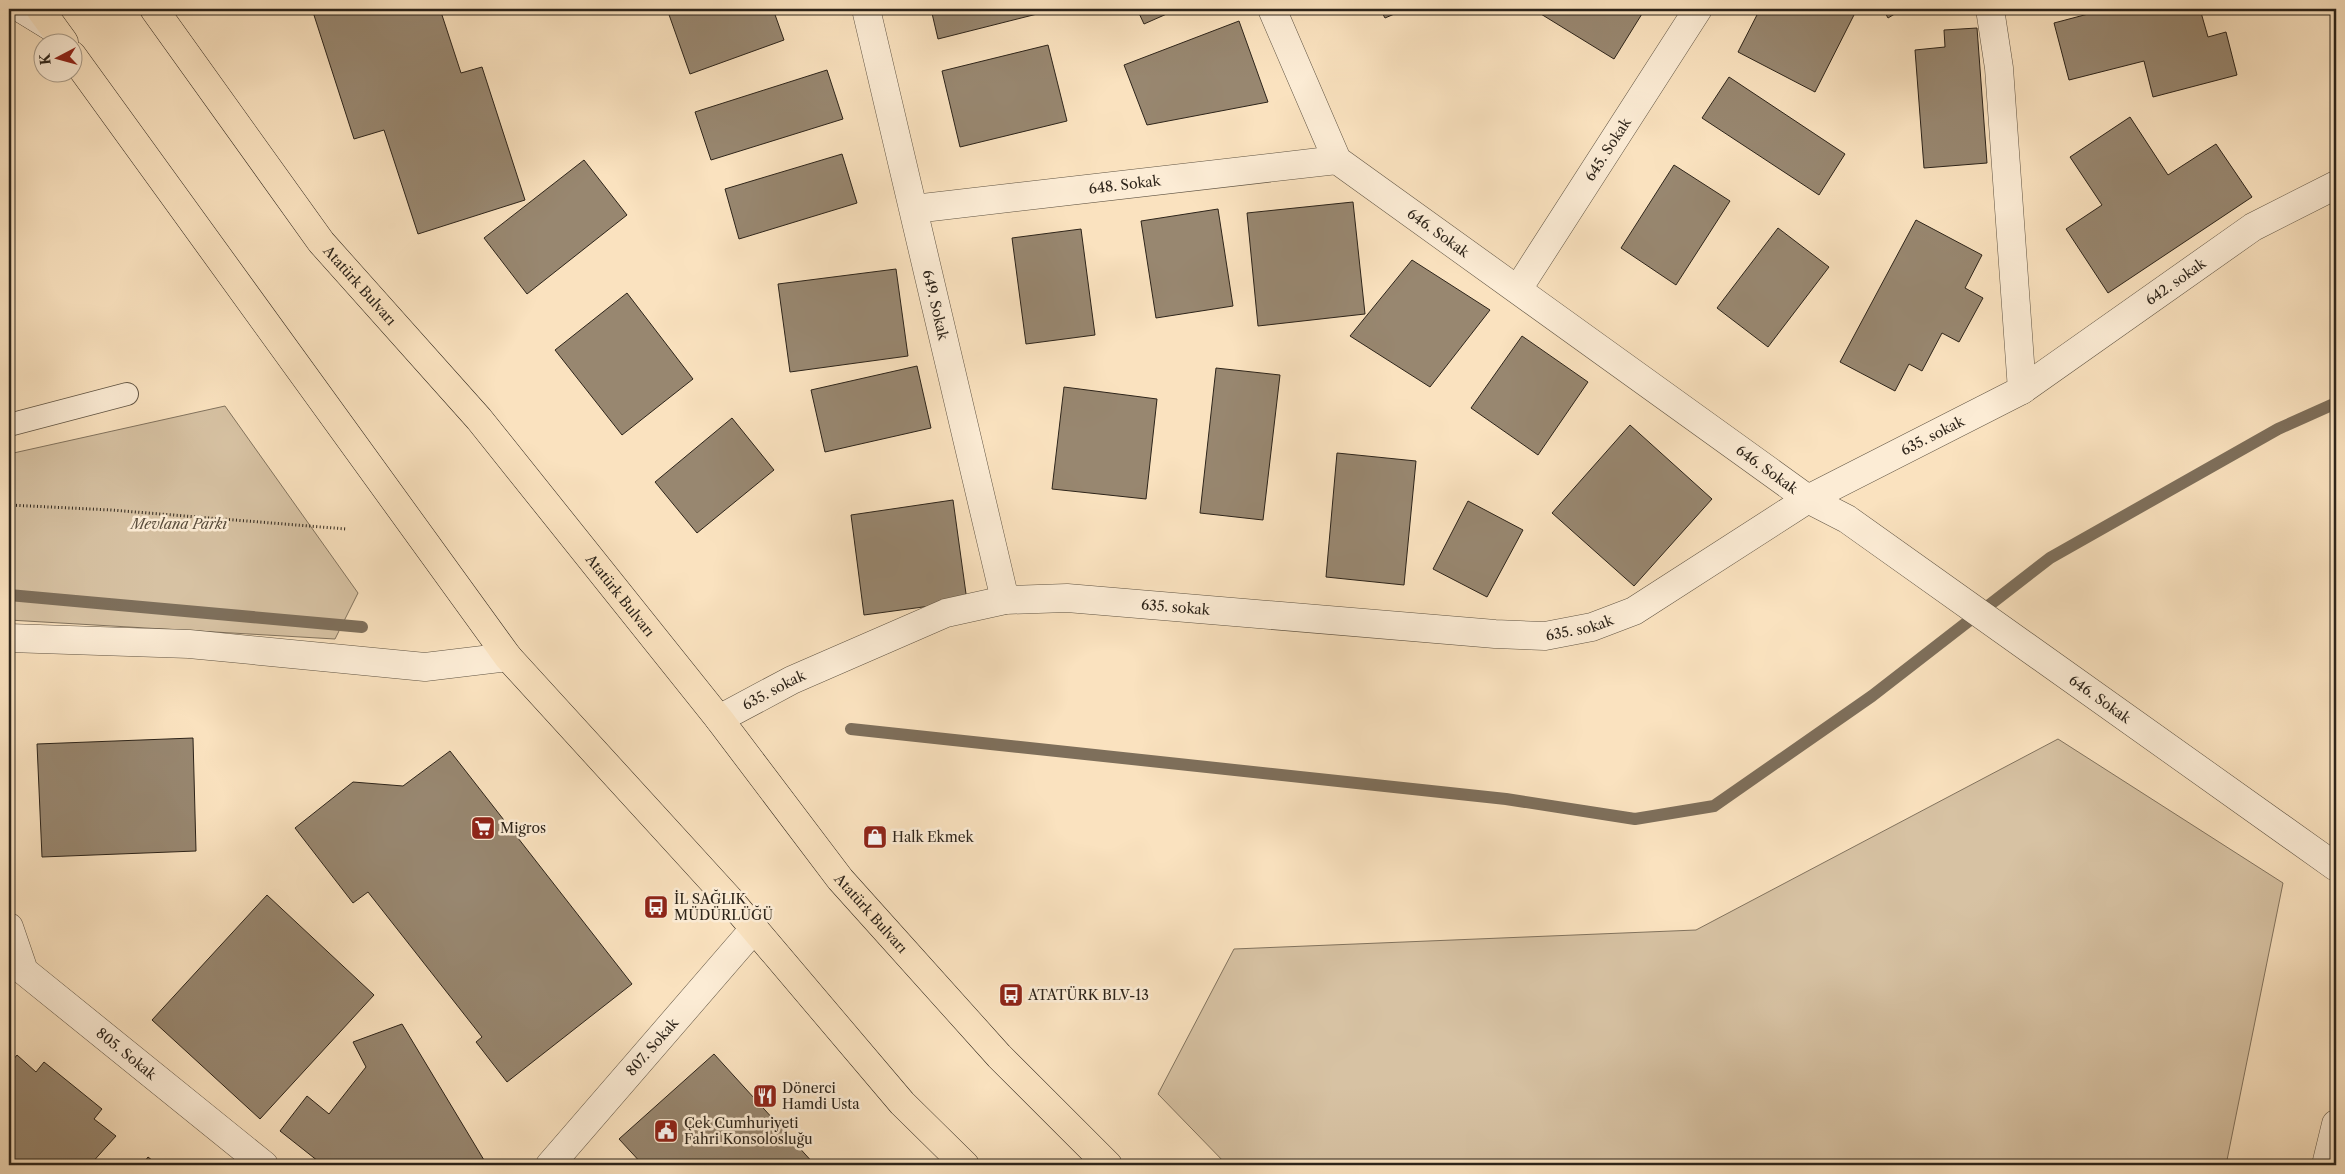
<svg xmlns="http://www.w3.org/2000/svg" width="2345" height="1174" font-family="'Libre Caslon Text',serif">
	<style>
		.green { fill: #d7c2a3; stroke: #82735e }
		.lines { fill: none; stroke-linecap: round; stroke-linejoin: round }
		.stream { stroke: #7e6f5b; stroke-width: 12 }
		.building { fill: #988770; stroke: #2d241a }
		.lane-casing { stroke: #605443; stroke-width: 24 }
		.street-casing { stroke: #605443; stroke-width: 29 }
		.secondary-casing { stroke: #2d241a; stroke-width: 29 }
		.primary-casing { stroke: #2d241a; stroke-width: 29 }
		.path { stroke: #2d241a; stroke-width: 3; stroke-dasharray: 1 2.5; stroke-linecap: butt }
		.lane { stroke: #fcecd5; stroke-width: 22 }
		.street { stroke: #fcecd5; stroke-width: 28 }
		.secondary { stroke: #fcecd5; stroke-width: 28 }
		.primary { stroke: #fae2bf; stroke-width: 28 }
		.labels { text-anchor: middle; stroke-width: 5; stroke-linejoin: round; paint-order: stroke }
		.street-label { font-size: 14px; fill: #2d241a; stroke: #fcecd5 }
		.park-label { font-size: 14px; font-style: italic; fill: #584c3c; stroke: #fcecd5 }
		.poi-label { font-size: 14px; fill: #2d241a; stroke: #fcecd5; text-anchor: start }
	</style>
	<rect width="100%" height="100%" fill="#fae2bf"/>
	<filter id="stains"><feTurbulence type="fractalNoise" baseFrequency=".004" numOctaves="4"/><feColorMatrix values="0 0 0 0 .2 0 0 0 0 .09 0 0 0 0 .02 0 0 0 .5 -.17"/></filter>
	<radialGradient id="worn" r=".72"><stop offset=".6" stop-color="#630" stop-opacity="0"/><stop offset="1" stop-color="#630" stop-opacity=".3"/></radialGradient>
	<path class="green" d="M225,406L358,593L335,639L9,620V454Z
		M2058,739L2283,883L2226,1165H1227L1158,1094L1234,949L1696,930Z"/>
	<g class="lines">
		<path class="stream" d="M9,595L362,627
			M851,729L1506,799L1635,819L1714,806L1872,696L2050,558L2278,429L2336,403"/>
	</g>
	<path class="building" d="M312,9H440L461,73L482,67L525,200L418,234L384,130L354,139Z
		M667,9H773L784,40L690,74Z
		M931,9H1044L1045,12L938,39Z
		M1137,9H1178L1144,24Z
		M1380,9H1406L1385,18Z
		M1537,9H1645L1614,59L1536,11Z
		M1760,9H1857L1815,92L1738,52Z
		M1883,9H1903L1888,18Z
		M2107,9H2200L2208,37L2226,32L2237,75L2153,97L2144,61L2069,80L2054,23Z
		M1239,21L1268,102L1147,125L1124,65Z
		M1977,28L1987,163L1924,168L1915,50L1945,47L1944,30Z
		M1048,45L1067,121L960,147L942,71Z
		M827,70L843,119L711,160L695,112Z
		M1729,77L1845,154L1819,195L1702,118Z
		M2130,117L2168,175L2216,144L2252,197L2108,293L2066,229L2102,205L2070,157Z
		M842,154L857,203L739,239L725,189Z
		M584,160L627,215L527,294L484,238Z
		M1674,165L1730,201L1676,285L1621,248Z
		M1353,202L1365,314L1258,326L1247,213Z
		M1218,209L1233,306L1156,318L1141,221Z
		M1916,220L1982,255L1965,288L1983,298L1959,342L1942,333L1922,371L1909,364L1895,391L1840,362Z
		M1778,228L1829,267L1768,347L1717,308Z
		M1081,229L1095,335L1026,344L1012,238Z
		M1412,260L1490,310L1430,387L1350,336Z
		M896,269L908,356L790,372L778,284Z
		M627,293L693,379L622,435L555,350Z
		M1522,336L1588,382L1538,455L1471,408Z
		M917,366L931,428L825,452L811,390Z
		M1216,368L1280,375L1263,520L1200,513Z
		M1064,387L1157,399L1146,499L1052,489Z
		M732,418L774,470L697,533L655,482Z
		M1630,425L1712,499L1634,586L1552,513Z
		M1337,453L1416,461L1404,585L1326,577Z
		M953,500L967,601L864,615L851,515Z
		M1468,501L1523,530L1487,597L1433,569Z
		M193,738L196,851L42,857L37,744Z
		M450,751L632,984L507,1082L476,1042L482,1037L368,892L353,903L295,828L353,782L403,786Z
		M267,895L374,995L260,1119L152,1020Z
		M402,1024L487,1165H323L280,1131L307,1096L329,1114L366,1067L353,1042Z
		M714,1054L815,1165H643L619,1139Z
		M17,1055L36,1072L44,1062L102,1109L94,1119L116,1136L90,1165H9V1065Z
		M148,1157L158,1165H142Z"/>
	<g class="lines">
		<defs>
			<path id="lane" d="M9,425L127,394"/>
			<g id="street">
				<path id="s1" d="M866,9L1005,600"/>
				<path id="s2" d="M1272,9L1337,160L1808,499L1847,519L2336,867"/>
				<path id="s3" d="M914,209L1337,160"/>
				<path id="s4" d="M1518,289L1698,9"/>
				<path id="s5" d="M2022,390L2253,227L2336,185"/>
				<path d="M9,638L189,644L425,667L508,657"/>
				<path id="s6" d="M719,719L792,680L946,613L1005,600L1067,598L1495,634L1545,636L1592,627L1634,611L1808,499L2022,390L1999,68L1990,9"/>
				<path id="s7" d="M9,927L24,971L264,1165"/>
				<path id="s8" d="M550,1165L754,929"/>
				<path d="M2326,1165L2336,1124"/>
			</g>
			<path id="secondary" d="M22,9L53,28"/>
			<g id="primary">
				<path d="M40,9L64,42"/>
				<path id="s9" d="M154,9L321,242L479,419L719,719L840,879L999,1056L1108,1165"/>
				<path d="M72,55L508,657L729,899L902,1103L965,1165"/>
			</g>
		</defs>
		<use href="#lane" class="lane-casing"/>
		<use href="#street" class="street-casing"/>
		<use href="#secondary" class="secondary-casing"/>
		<use href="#primary" class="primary-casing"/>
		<path class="path" d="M9,505L111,510L346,529"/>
		<use href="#lane" class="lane"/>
		<use href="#street" class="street"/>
		<use href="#secondary" class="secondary"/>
		<use href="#primary" class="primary"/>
	</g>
	<defs>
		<symbol id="supermarket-square" viewBox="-11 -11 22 22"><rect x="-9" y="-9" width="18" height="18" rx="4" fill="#8f2418" stroke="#fcecd5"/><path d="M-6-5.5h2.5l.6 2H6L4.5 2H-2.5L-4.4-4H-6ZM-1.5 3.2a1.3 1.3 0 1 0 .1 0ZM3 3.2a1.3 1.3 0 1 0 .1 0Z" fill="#fff"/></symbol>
		<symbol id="shop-square" viewBox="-11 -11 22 22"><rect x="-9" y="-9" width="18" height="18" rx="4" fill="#8f2418" stroke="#fcecd5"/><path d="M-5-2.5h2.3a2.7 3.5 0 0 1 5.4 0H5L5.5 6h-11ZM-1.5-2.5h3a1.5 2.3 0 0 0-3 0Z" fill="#fff"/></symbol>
		<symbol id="bus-square" viewBox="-11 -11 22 22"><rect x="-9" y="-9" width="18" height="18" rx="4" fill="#8f2418" stroke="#fcecd5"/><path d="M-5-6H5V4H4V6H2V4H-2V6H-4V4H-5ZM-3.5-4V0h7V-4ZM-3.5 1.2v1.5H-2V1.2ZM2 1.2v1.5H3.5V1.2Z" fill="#fff"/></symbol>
		<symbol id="restaurant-square" viewBox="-11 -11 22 22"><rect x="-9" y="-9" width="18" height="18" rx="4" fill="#8f2418" stroke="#fcecd5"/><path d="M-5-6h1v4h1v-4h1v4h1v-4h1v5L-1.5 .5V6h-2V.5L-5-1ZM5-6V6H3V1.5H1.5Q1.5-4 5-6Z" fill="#fff"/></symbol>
		<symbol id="civic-square" viewBox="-11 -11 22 22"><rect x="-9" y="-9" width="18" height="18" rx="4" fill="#8f2418" stroke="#fcecd5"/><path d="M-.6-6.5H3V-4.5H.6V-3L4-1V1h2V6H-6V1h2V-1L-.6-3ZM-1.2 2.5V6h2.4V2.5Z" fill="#fff"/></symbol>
	</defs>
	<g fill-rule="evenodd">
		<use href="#supermarket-square" x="469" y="814" width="28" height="28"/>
		<use href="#shop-square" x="861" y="823" width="28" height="28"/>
		<use href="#bus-square" x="642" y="893" width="28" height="28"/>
		<use href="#bus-square" x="997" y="981" width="28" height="28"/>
		<use href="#restaurant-square" x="751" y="1082" width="28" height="28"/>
		<use href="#civic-square" x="652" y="1117" width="28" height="28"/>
	</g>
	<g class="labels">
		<g class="street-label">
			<text dy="5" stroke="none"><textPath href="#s4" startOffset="166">645. Sokak</textPath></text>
			<text dy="5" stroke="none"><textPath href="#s3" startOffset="212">648. Sokak</textPath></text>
			<text dy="5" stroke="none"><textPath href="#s2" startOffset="289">646. Sokak</textPath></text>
			<text dy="5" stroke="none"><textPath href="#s5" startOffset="188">642. sokak</textPath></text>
			<text dy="5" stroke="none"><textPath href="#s9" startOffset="345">Atatürk Bulvarı</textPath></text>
			<text dy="5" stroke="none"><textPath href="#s1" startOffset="304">649. Sokak</textPath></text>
			<text dy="5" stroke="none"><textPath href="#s6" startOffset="1292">635. sokak</textPath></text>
			<text dy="5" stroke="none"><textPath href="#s2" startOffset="694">646. Sokak</textPath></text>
			<text dy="5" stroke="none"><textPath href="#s9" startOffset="750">Atatürk Bulvarı</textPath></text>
			<text dy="5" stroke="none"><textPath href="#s6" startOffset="482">635. sokak</textPath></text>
			<text dy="5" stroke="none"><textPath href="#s6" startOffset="888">635. sokak</textPath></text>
			<text dy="5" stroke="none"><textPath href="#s6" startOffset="62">635. sokak</textPath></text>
			<text dy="5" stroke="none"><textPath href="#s2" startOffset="1099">646. Sokak</textPath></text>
			<text dy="5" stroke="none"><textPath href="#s9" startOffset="1155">Atatürk Bulvarı</textPath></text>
			<text dy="5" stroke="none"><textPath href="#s8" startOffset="156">807. Sokak</textPath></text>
			<text dy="5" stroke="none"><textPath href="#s7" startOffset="178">805. Sokak</textPath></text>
		</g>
		<g class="park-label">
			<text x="179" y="529">Mevlana Parkı</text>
		</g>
		<g class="poi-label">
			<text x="500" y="833">Migros</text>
			<text x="892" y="842">Halk Ekmek</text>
			<text x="674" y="904">İL SAĞLIK<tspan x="674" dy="16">MÜDÜRLÜĞÜ</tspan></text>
			<text x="1028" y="1000">ATATÜRK BLV-13</text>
			<text x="782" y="1093">Dönerci<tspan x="782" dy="16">Hamdi Usta</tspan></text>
			<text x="684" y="1128">Çek Cumhuriyeti<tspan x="684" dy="16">Fahri Konsolosluğu</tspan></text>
		</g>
	</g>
	<rect width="2345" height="1174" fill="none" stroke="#fae2bf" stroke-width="30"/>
	<rect x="10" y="10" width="2325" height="1154" fill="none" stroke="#2d241a" stroke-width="2.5"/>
	<rect x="15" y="15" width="2315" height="1144" fill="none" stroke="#2d241a"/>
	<g transform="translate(58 58) rotate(264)"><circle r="24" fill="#fcecd5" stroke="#a99c8a"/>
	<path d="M0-4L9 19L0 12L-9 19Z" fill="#8f2418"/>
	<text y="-8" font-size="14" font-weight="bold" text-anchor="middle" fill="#2d241a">K</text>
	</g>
	<rect width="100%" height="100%" filter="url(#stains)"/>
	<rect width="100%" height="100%" fill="url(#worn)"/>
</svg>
